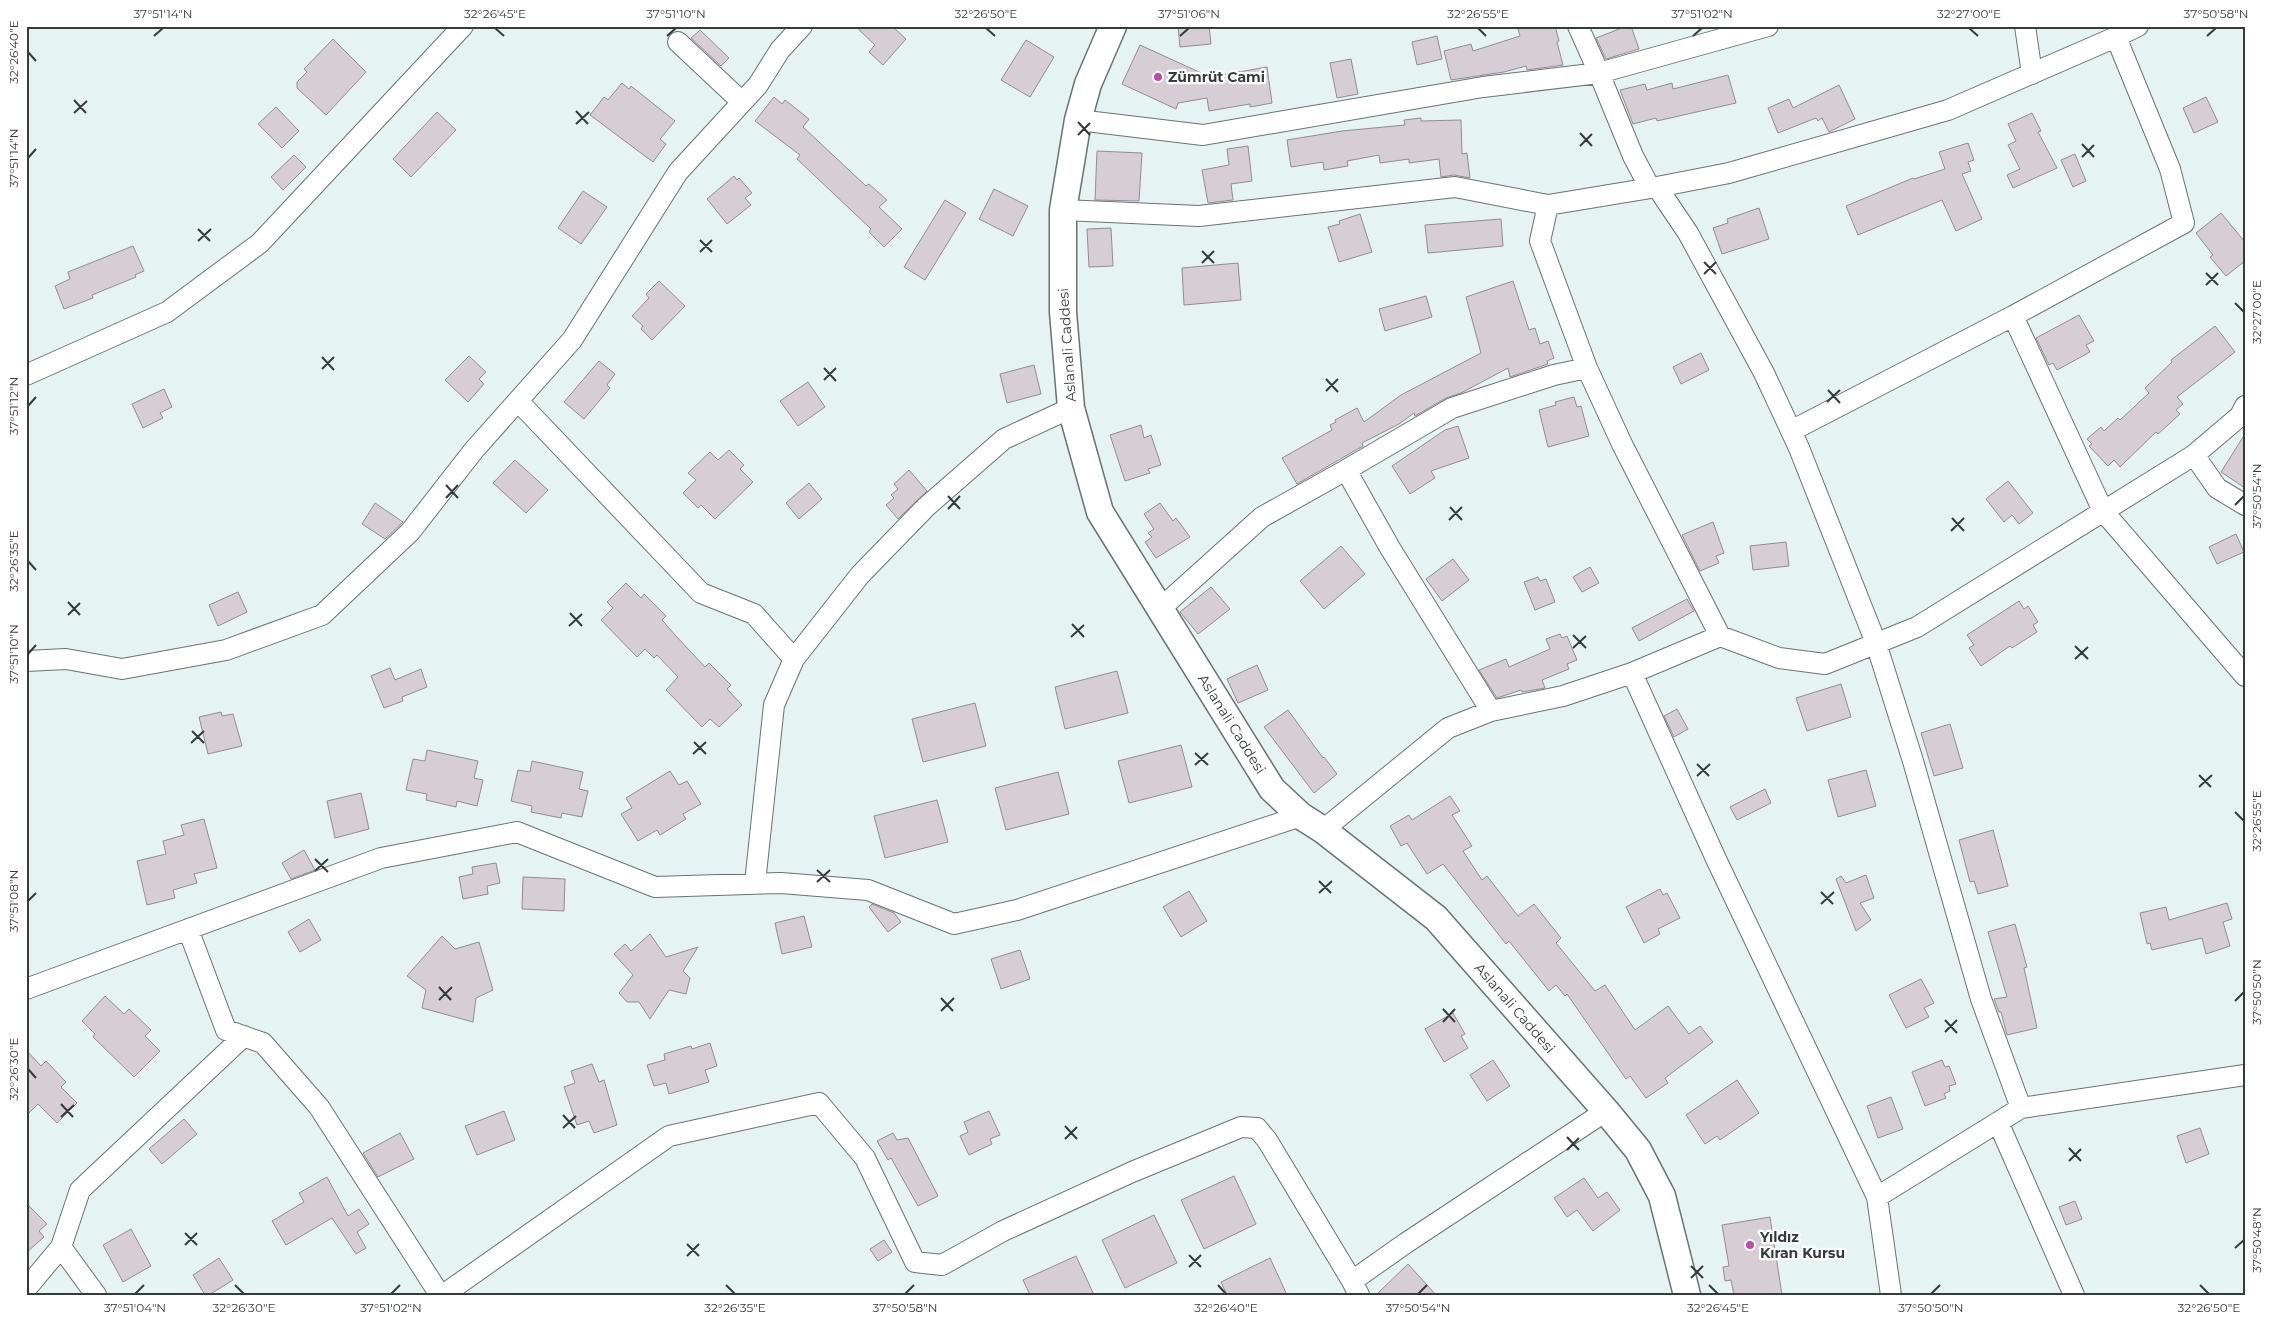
<svg xmlns="http://www.w3.org/2000/svg" width="2271" height="1321" font-family="Montserrat,sans-serif">
	<style>
		.building { fill: #d7ced5; stroke: #948b92 }
		.lines { fill: none; stroke-linecap: round; stroke-linejoin: round }
		.minor-casing { stroke: #687374; stroke-width: 22 }
		.tertiary-casing { stroke: #687374; stroke-width: 29 }
		.minor { stroke: #fff; stroke-width: 20 }
		.tertiary { stroke: #fff; stroke-width: 26 }
		.ticks { fill: none; stroke: #353a3a; stroke-width: 2 }
		.poi-dot { fill: #bc4ca8; stroke: #fff; stroke-width: 2 }
		.labels { text-anchor: middle; stroke-width: 4.5; stroke-linejoin: round; paint-order: stroke }
		.poi-label { font-size: 14px; font-weight: bold; fill: #353a3a; stroke: #fff; text-anchor: start }
		.street-label { font-size: 14px; fill: #353a3a; stroke: #fff }
		.neatline { fill: none; stroke: #353a3a; stroke-width: 2 }
		.ticks-label { font-size: 12px; text-anchor: middle; fill: #353a3a }
	</style>
	<rect width="100%" height="100%" fill="#e6f3f3"/>
	<path class="building" d="M855,26H892L906,39L883,65L869,52L875,45Z
		M1178,26H1209L1211,44L1180,47Z
		M1517,26H1555L1559,41L1557,42L1563,65L1527,70L1526,66L1504,72L1451,80L1444,51L1471,44L1473,51L1520,36Z
		M1627,26H1631L1639,49L1606,59L1596,38Z
		M700,30L729,58L721,66L691,38Z
		M1437,36L1442,59L1417,65L1412,42Z
		M333,39L366,72L326,115L297,88V82L307,72L304,69Z
		M1026,40L1054,57L1030,97L1001,80Z
		M1140,45L1210,77L1267,67L1272,103L1250,107V104L1209,111L1207,98L1178,103L1176,109L1122,84Z
		M1351,59L1358,94L1337,98L1330,63Z
		M1728,75L1736,103L1657,121L1656,118L1633,124L1620,90L1645,84L1647,90L1672,83L1673,89Z
		M622,83L629,89L631,86L675,121L660,139L666,144L653,162L590,115L604,97L608,100Z
		M1839,85L1855,119L1829,132L1822,118L1818,121L1816,118L1778,133L1768,108L1789,99L1793,108Z
		M774,97L782,104L785,100L809,119L803,127L866,186L869,184L887,200L879,207L902,229L884,247L869,232L871,229L797,159L800,155L755,121Z
		M2206,97L2218,122L2194,133L2183,108Z
		M276,107L299,131L282,148L258,124Z
		M437,112L456,130L411,177L393,159Z
		M2032,113L2041,131L2038,132L2057,168L2013,188L2007,175L2020,169L2008,145L2016,141L2008,124Z
		M1421,118V121L1461,120L1462,154L1467,153L1470,178L1454,175L1441,177L1439,159L1409,163V159L1380,163L1379,155L1347,161L1348,166L1324,170L1323,162L1291,167L1287,140L1342,131L1405,125L1404,120Z
		M1968,143L1974,160L1968,162L1971,171L1962,174L1982,219L1956,231L1942,200L1858,235L1846,206L1913,178L1914,179L1945,169L1939,152Z
		M1248,146L1252,181L1231,184L1233,200L1208,203L1202,170L1229,165L1227,149Z
		M1097,151L1142,153L1139,201L1095,200Z
		M2075,154L2086,181L2073,187L2061,160Z
		M294,155L306,167L283,190L271,177Z
		M734,176L737,180L739,178L752,193L745,198L751,205L727,224L707,199Z
		M994,189L1028,206L1013,236L979,219Z
		M583,191L607,207L581,244L558,228Z
		M945,200L966,213L925,280L904,267Z
		M1759,208L1769,239L1722,254L1713,228L1728,223L1727,219Z
		M2221,213L2245,242V261L2226,276L2210,257L2213,255L2196,233Z
		M1360,214L1372,252L1339,262L1328,227L1340,224L1339,221Z
		M1501,219L1503,246L1428,253L1425,225Z
		M1111,228L1113,266L1089,267L1087,229Z
		M133,246L144,271L135,275L136,277L92,295L93,298L64,309L55,286L70,279L68,272Z
		M1238,263L1241,300L1184,305L1182,268Z
		M659,281L685,306L652,340L641,329L643,326L632,316L649,298L646,294Z
		M1513,281L1529,330L1535,328L1540,344L1548,341L1554,358L1547,361L1548,364L1510,377L1508,368L1461,393L1446,398L1415,416L1414,413L1399,424L1362,443L1363,446L1297,484L1282,458L1332,430L1330,425L1336,422L1335,420L1357,408L1364,422L1401,395L1481,353L1466,297Z
		M1426,296L1432,317L1385,331L1379,309Z
		M2079,315L2094,341L2086,345L2090,352L2057,370L2053,363L2049,365L2036,338Z
		M2215,326L2235,352L2177,397L2183,404L2176,410L2180,414L2158,434L2156,432L2120,467L2114,460L2108,466L2089,446L2092,444L2087,439L2101,427L2104,431L2118,418L2120,420L2149,393L2145,388L2172,362L2171,360Z
		M1701,353L1709,370L1681,384L1673,367Z
		M469,356L486,372L479,379L484,384L468,402L445,380Z
		M599,361L615,374L607,385L610,388L584,419L564,402Z
		M1034,365L1041,394L1007,403L1000,374Z
		M808,382L825,407L798,426L780,401Z
		M164,389L172,407L160,413L163,418L143,428L132,404Z
		M1574,397L1577,407L1581,406L1589,436L1548,447L1539,410L1556,405L1555,402Z
		M1141,425L1144,438L1151,435L1161,465L1148,469L1150,473L1125,481L1110,435Z
		M1458,426L1469,458L1431,471L1435,478L1410,494L1392,466L1445,430Z
		M2245,434V488L2221,472Z
		M729,450L744,465L740,469L753,482L715,519L701,505L698,508L683,493L696,480L688,473L710,452L718,460Z
		M515,460L548,490L526,513L493,483Z
		M909,470L927,491L898,519L886,505L894,498L891,495L898,489L894,484Z
		M2008,481L2033,513L2019,524L2012,515L2004,522L1986,499Z
		M809,483L822,499L799,519L786,503Z
		M375,503L403,522L385,539L362,524Z
		M1160,503L1173,521L1176,518L1190,537L1156,558L1145,542L1152,537L1148,533L1154,529L1144,514Z
		M1713,522L1724,553L1716,556L1719,563L1700,571L1682,535Z
		M2236,534L2244,552L2217,564L2209,547Z
		M1786,542L1789,566L1753,570L1750,546Z
		M1341,546L1365,574L1324,609L1300,581Z
		M1453,559L1469,580L1442,601L1426,579Z
		M1590,567L1599,583L1582,592L1573,577Z
		M1538,577L1540,581L1546,579L1555,602L1535,610L1524,582Z
		M626,583L641,598L644,594L666,616L662,620L676,636L705,667L709,663L731,685L727,689L742,705L719,727L710,719L702,727L666,690L678,677L657,655L654,658L645,649L637,657L601,620L613,608L607,602Z
		M1211,587L1230,609L1198,634L1180,612Z
		M238,592L247,612L218,626L209,605Z
		M1687,599L1694,611L1639,641L1632,628Z
		M2019,601L2024,609L2028,606L2038,622L2033,625L2037,632L2012,648L2010,646L1981,666L1969,648L1974,645L1967,635Z
		M1560,634L1562,638L1567,636L1577,660L1567,664L1569,669L1542,680L1545,688L1522,692L1521,690L1497,698L1479,670L1506,659L1509,667L1550,649L1546,639Z
		M1257,665L1268,690L1238,703L1227,679Z
		M390,668L395,680L421,669L427,687L402,697L403,701L384,708L371,676Z
		M1117,671L1128,713L1065,729L1055,687Z
		M1841,684L1851,717L1807,731L1796,698Z
		M975,703L986,746L923,762L912,719Z
		M1677,709L1688,729L1674,737L1664,716Z
		M1288,710L1323,758L1324,757L1337,774L1314,793L1264,727Z
		M221,712L222,716L233,714L242,746L208,754L199,717Z
		M1950,724L1963,768L1934,776L1921,733Z
		M1181,745L1192,787L1129,803L1118,761Z
		M427,750L478,761L474,778L483,780L477,806L457,801L456,807L426,800L427,794L406,790L413,759L425,761Z
		M532,761L583,772L579,789L588,791L582,817L562,813L561,818L531,812L532,806L511,801L518,770L530,772Z
		M1866,770L1876,806L1838,817L1828,780Z
		M670,771L679,785L687,781L701,804L683,814L686,819L660,835L657,830L638,841L621,814L632,808L626,798Z
		M1058,772L1069,814L1006,830L995,788Z
		M1765,789L1771,803L1737,820L1730,807Z
		M361,793L369,829L335,838L327,801Z
		M1450,796L1460,811L1452,815L1472,846L1463,851L1482,880L1487,876L1518,916L1534,904L1561,938L1556,943L1595,991L1605,985L1635,1030L1668,1006L1689,1034L1700,1026L1713,1042L1665,1078L1668,1083L1646,1098L1630,1076L1626,1079L1567,994L1565,996L1556,985L1549,991L1509,941L1506,944L1443,864L1427,874L1407,843L1401,846L1390,826L1409,815L1412,820Z
		M937,800L948,842L885,858L874,816Z
		M204,819L217,868L194,874L197,883L173,890L175,898L147,905L137,861L166,854L163,841L184,835L181,825Z
		M1993,830L2008,886L1978,894L1974,881L1970,882L1959,840Z
		M304,850L315,870L291,879L282,863Z
		M496,863L500,883L487,886L488,894L463,899L459,877L473,874L472,867Z
		M1866,875L1874,898L1860,903L1871,920L1856,931L1836,879L1841,876L1846,883Z
		M523,877L565,879L564,911L522,909Z
		M1660,889L1663,895L1667,893L1680,918L1658,929L1660,934L1644,943L1626,907Z
		M1189,891L1207,921L1181,937L1163,907Z
		M2227,903L2232,919L2223,922L2230,946L2206,954L2202,938L2152,950L2150,943L2147,944L2140,913L2166,907L2169,920Z
		M872,904L894,913L901,922L888,932L869,907Z
		M804,916L812,947L782,954L775,923Z
		M309,919L321,940L300,952L288,932Z
		M2015,924L2027,967L2024,968L2037,1028L2007,1035L2001,1012H1999L1994,999L2007,997L1988,932Z
		M650,934L666,957L698,947L683,971L690,978L686,994L669,990L650,1019L639,1002H627L619,993L633,975L614,954L625,944L631,951Z
		M442,936L455,949L479,942L493,990L476,998L473,1022L422,1008L426,990L407,976Z
		M1020,950L1030,979L1001,989L991,959Z
		M1921,979L1934,1003L1924,1008L1929,1017L1906,1028L1889,995Z
		M105,996L124,1014L129,1009L151,1030L145,1036L160,1051L134,1077L93,1037L95,1034L82,1021Z
		M1453,1013L1465,1034L1461,1036L1468,1048L1444,1062L1425,1029Z
		M710,1043L717,1066L705,1070L709,1082L669,1094L666,1083L654,1086L647,1065L665,1060L664,1054L691,1046L692,1049Z
		M26,1050L41,1066L46,1061L66,1082L61,1087L77,1103L57,1123L38,1104L26,1116Z
		M1493,1060L1510,1086L1487,1101L1470,1075Z
		M1942,1060L1945,1067L1949,1066L1956,1084L1949,1086L1950,1091L1944,1094L1946,1098L1925,1106L1912,1072Z
		M592,1064L599,1082L604,1080L617,1125L594,1133L589,1121L577,1125L564,1087L575,1083L571,1071Z
		M1737,1080L1759,1113L1720,1140L1717,1136L1705,1144L1686,1115Z
		M1891,1097L1903,1129L1878,1138L1867,1106Z
		M504,1111L515,1140L477,1155L465,1126Z
		M989,1111L1000,1135L990,1139L992,1144L969,1155L960,1136L968,1132L964,1122Z
		M184,1119L197,1134L162,1164L149,1149Z
		M2200,1128L2209,1154L2186,1163L2177,1136Z
		M400,1133L414,1159L378,1177L363,1153Z
		M893,1133L897,1140L908,1138L938,1196L918,1206L891,1158L888,1160L877,1141Z
		M1234,1176L1256,1224L1204,1249L1181,1200Z
		M327,1177L348,1216L359,1209L369,1224L357,1232L366,1248L356,1254L332,1218L286,1245L272,1221L304,1202L299,1193Z
		M1584,1178L1598,1198L1607,1192L1620,1210L1593,1231L1577,1210L1567,1217L1554,1198Z
		M2075,1201L2082,1219L2066,1225L2059,1207Z
		M26,1203L47,1224L39,1231L44,1237L26,1253Z
		M1154,1215L1177,1263L1125,1288L1102,1240Z
		M1770,1217L1782,1295H1734L1731,1280L1725,1281L1723,1267L1729,1266L1722,1225Z
		M131,1229L151,1266L123,1282L103,1245Z
		M884,1240L892,1252L878,1261L870,1249Z
		M1076,1256L1094,1295H1030L1023,1280Z
		M219,1258L233,1280L209,1295H205L193,1275Z
		M1270,1258L1287,1295H1227L1221,1282Z
		M1408,1264L1436,1295H1376Z"/>
	<g class="lines">
		<defs>
			<path id="minor" d="M1578,26L1599,73L1768,26
				M2025,26L2032,74
				M2116,37L2138,26
				M678,42L742,102
				M1078,120L1203,135L1483,87L1599,73L1633,156L1650,188
				M1657,187L1729,173L1948,110L2116,37L2170,169L2184,223L2013,316
				M1063,210L1199,216L1455,187L1548,205
				M1587,368L1540,241L1548,205L1657,187L1688,233L1764,373L1799,448L1876,643L1913,761L1981,999L2021,1108L1877,1197L1891,1295
				M26,375L167,312L260,243L463,26
				M518,401L701,593L754,614L794,659
				M1791,431L2013,316L2103,511L2245,676
				M2194,455L2217,488L2245,505
				M1346,470L1452,408L1554,375L1587,368L1622,444L1720,636
				M1161,608L1262,517L1346,470L1390,548L1491,711
				M26,661L66,659L122,669L226,650L322,615L410,532L474,450L572,340L678,172L758,85L780,50L802,26
				M1632,673L1716,859L1877,1197
				M1323,830L1448,728L1491,711L1563,696L1632,673L1720,636L1779,658L1825,664L1917,627L2194,455L2240,416L2245,406
				M755,883L774,705L794,659L860,575L926,507L1004,439L1071,408
				M188,929L226,1030L263,1043L319,1107L440,1295
				M26,989L381,858L517,832L655,887L781,883L868,890L954,924L1017,910L1301,816
				M2021,1108L2245,1075
				M1998,1122L2074,1295
				M61,1247L96,1295
				M26,1289L61,1247L80,1190L244,1036
				M443,1295L669,1136L819,1103L865,1158L915,1262L942,1265L1003,1231L1132,1172L1241,1127L1257,1128L1267,1140L1352,1281
				M1359,1295L1352,1281L1406,1243L1606,1111"/>
			<path id="tertiary" d="M1113,26L1088,84L1078,120L1063,210V312L1071,408L1100,512L1272,789L1301,816L1323,830L1436,918L1606,1111L1638,1150L1662,1196L1687,1295"/>
		</defs>
		<use href="#minor" class="minor-casing"/>
		<use href="#tertiary" class="tertiary-casing"/>
		<use href="#minor" class="minor"/>
		<use href="#tertiary" class="tertiary"/>
	</g>
	<path class="ticks" d="M495,28L504,36M986,28L995,36M1478,28L1486,36M1969,28L1978,36M154,36L163,28M667,36L676,28M1180,36L1189,28M1693,36L1702,28M2207,36L2216,28M28,52L36,61M74,100L86,113M576,111L588,124M74,113L87,101M1078,122L1090,135M576,124L589,112M1580,133L1592,146M1078,135L1090,123M2082,144L2094,157M1580,146L1592,134M2082,157L2094,145M28,158L36,149M198,229L210,241M700,240L712,252M198,241L211,229M1202,251L1214,263M700,252L712,240M1704,262L1716,274M1202,263L1214,251M2206,273L2218,285M1704,274L1716,262M2206,285L2218,273M2235,303L2244,312M322,357L334,370M824,368L836,381M322,369L334,357M1326,379L1338,392M824,380L836,368M1828,390L1840,403M1326,391L1338,379M1827,402L1840,390M28,406L36,397M446,485L458,498M948,496L960,509M446,498L458,485M2235,505L2244,496M1450,507L1462,520M948,509L960,496M1952,518L1964,531M1449,520L1462,507M1951,531L1964,518M28,561L36,570M68,602L80,615M570,613L582,626M68,615L80,603M1072,624L1084,637M569,626L582,614M1573,635L1586,648M1071,637L1084,625M2075,646L2088,659M1573,648L1586,636M28,654L36,645M2075,659L2088,647M192,731L204,743M694,742L706,754M191,743L204,731M1195,753L1208,765M693,754L706,742M1697,764L1709,776M1195,765L1208,753M2199,775L2211,787M1697,776L1710,764M2199,787L2212,775M2235,812L2244,821M315,859L328,872M817,870L830,882M315,871L328,859M1319,881L1331,893M817,882L830,870M1821,892L1833,904M1319,893L1332,881M28,901L36,893M1821,904L1834,892M439,987L451,1000M941,998L953,1011M439,1000L452,987M2235,1001L2244,992M1443,1009L1455,1022M941,1011L954,998M1945,1020L1957,1033M1443,1022L1455,1009M1945,1032L1957,1020M28,1069L36,1078M61,1104L73,1117M563,1115L575,1128M61,1117L74,1105M1065,1126L1077,1139M563,1128L576,1116M1567,1137L1579,1150M1065,1139L1077,1127M2069,1148L2081,1161M1567,1150L1579,1138M2069,1161L2081,1149M185,1233L197,1245M687,1244L699,1256M185,1245L197,1233M2235,1248L2244,1240M1189,1255L1201,1267M687,1256L699,1244M1691,1266L1703,1278M1189,1267L1201,1255M1691,1278L1703,1266M235,1285L244,1294M726,1285L735,1294M1218,1285L1226,1294M1709,1285L1718,1294M2200,1285L2209,1294M135,1294L144,1285M391,1294L400,1285M905,1294L914,1285M1418,1294L1427,1285M1931,1294L1940,1285"/>
	<g class="poi-dot">
		<circle cx="1158" cy="77" r="5"/>
		<circle cx="1750" cy="1245" r="5"/>
	</g>
	<g class="labels">
		<g class="poi-label">
			<text x="1168" y="82">Zümrüt Cami</text>
			<text x="1760" y="1242">Yıldız<tspan x="1760" dy="16">Kıran Kursu</tspan></text>
		</g>
		<g class="street-label">
			<text transform="translate(1067 345) rotate(-94)" y="5">Aslanali Caddesi</text>
			<text transform="translate(1232 724) rotate(58)" y="5">Aslanali Caddesi</text>
			<text transform="translate(1515 1008) rotate(49)" y="5">Aslanali Caddesi</text>
		</g>
	</g>
	<rect width="2271" height="1321" fill="none" stroke="#ffffff" stroke-width="55"/>
	<rect x="28" y="28" width="2216" height="1266" class="neatline"/>
	<g class="ticks-label">
		<text x="163" y="18">37°51'14"N</text>
		<text x="495" y="18">32°26'45"E</text>
		<text x="676" y="18">37°51'10"N</text>
		<text x="986" y="18">32°26'50"E</text>
		<text x="1189" y="18">37°51'06"N</text>
		<text x="1478" y="18">32°26'55"E</text>
		<text x="1702" y="18">37°51'02"N</text>
		<text x="1969" y="18">32°27'00"E</text>
		<text x="2216" y="18">37°50'58"N</text>
		<text transform="translate(14 52) rotate(-90)" y="4">32°26'40"E</text>
		<text transform="translate(14 158) rotate(-90)" y="4">37°51'14"N</text>
		<text transform="translate(2257 312) rotate(-90)" y="4">32°27'00"E</text>
		<text transform="translate(14 406) rotate(-90)" y="4">37°51'12"N</text>
		<text transform="translate(2257 496) rotate(-90)" y="4">37°50'54"N</text>
		<text transform="translate(14 561) rotate(-90)" y="4">32°26'35"E</text>
		<text transform="translate(14 654) rotate(-90)" y="4">37°51'10"N</text>
		<text transform="translate(2257 821) rotate(-90)" y="4">32°26'55"E</text>
		<text transform="translate(14 901) rotate(-90)" y="4">37°51'08"N</text>
		<text transform="translate(2257 992) rotate(-90)" y="4">37°50'50"N</text>
		<text transform="translate(14 1069) rotate(-90)" y="4">32°26'30"E</text>
		<text transform="translate(2257 1240) rotate(-90)" y="4">37°50'48"N</text>
		<text x="135" y="1312">37°51'04"N</text>
		<text x="244" y="1312">32°26'30"E</text>
		<text x="391" y="1312">37°51'02"N</text>
		<text x="735" y="1312">32°26'35"E</text>
		<text x="905" y="1312">37°50'58"N</text>
		<text x="1226" y="1312">32°26'40"E</text>
		<text x="1418" y="1312">37°50'54"N</text>
		<text x="1718" y="1312">32°26'45"E</text>
		<text x="1931" y="1312">37°50'50"N</text>
		<text x="2209" y="1312">32°26'50"E</text>
	</g>
</svg>
